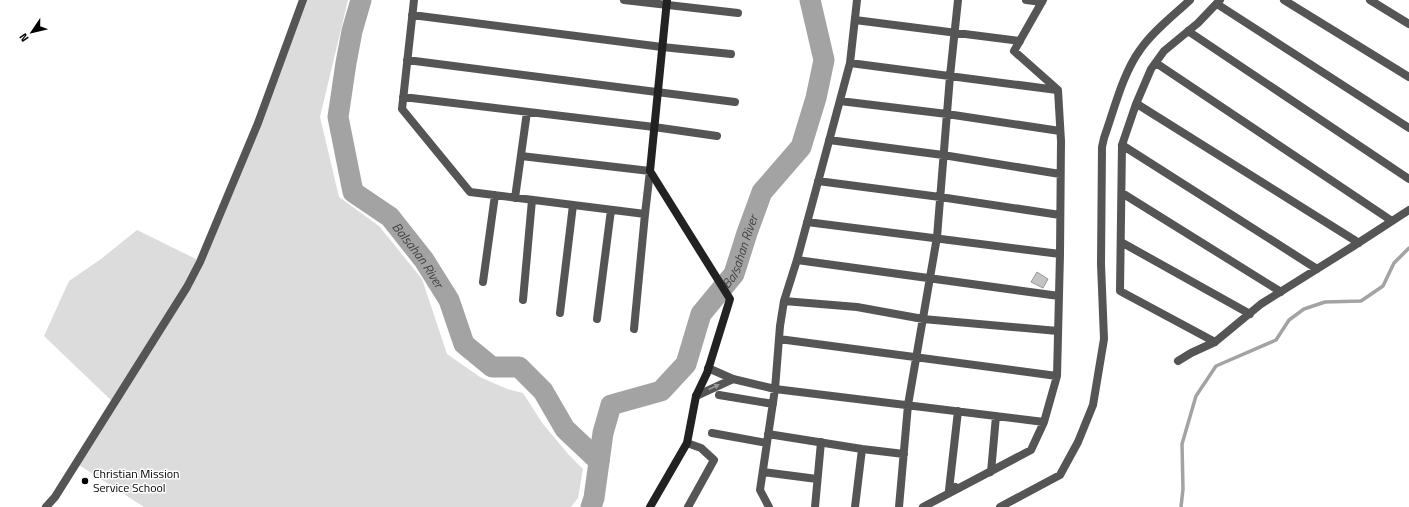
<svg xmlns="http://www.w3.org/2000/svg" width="1409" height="507" font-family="'Titillium Web',sans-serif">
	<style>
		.green { fill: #dcdcdc }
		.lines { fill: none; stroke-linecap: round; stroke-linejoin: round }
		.stream { stroke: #a3a3a3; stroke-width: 3.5 }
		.river { stroke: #a3a3a3; stroke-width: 21 }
		.building { fill: #c4c4c4; stroke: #999 }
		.street { stroke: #555; stroke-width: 8 }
		.secondary { stroke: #222; stroke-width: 8 }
		.oneway { fill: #999 }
		.poi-dot { fill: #000; stroke: #fff; stroke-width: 1.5 }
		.labels { text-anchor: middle; stroke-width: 3; stroke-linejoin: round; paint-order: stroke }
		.poi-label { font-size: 12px; fill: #000; stroke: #fff; text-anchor: start }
		.water-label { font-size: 13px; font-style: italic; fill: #444; stroke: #fff }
	</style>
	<rect width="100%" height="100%" fill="#fff"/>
	<path class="green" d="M302,0H348L320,117L339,197L379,226L422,279L447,354L480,377L507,389L523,393L543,424L569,455L583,469L578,498L571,507H144L76,463L114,403L44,336L69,281L101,259L137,230L200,261Z"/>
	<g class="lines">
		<path class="stream" d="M1181,507L1183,489L1182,444L1196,396L1216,366L1276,340L1289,320L1304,309L1325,302L1361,301L1383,286L1394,263L1409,248"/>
		<g class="river">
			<path id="s1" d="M361,0L352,31L346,63L338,117L353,192L390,217L424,260L449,300L464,344L492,367H519L543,391L565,429L599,461"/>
			<path id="s2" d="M591,507L594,498L603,433L611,405L661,391L686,364L701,314L734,274L747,233L762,192L801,147L816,98L824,60L810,0"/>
		</g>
	</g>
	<path class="building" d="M1037,272L1048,279L1043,288L1031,282Z"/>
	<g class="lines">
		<path class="street" d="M414,0L402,109L470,192L645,214L650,171L521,156
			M624,0L738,13
			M1026,0L1042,2
			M1284,0L1409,77
			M1370,0L1409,24
			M1217,4L1409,128
			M412,15L662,47L731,54
			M855,20L1020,41
			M1188,31L1409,179
			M407,60L735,102
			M850,63L1057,90
			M1156,63L1392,221
			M403,97L654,127L717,136
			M840,101L947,114L1060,131
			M1137,104L1359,243
			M829,140L943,155L1060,174
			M1122,145L1317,269
			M818,181L940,197L1060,215
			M1122,193L1281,292
			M515,198L527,112
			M807,222L1060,254
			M1121,242L1250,314
			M797,260L1059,296
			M483,282L495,195
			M523,300L532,200
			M784,301L857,307L923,319L1058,331
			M560,313L573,205
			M597,319L611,210
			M634,329L645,214
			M779,339L1057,376
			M1215,342L1120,291L1122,145L1136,104L1151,69L1164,51L1198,23L1220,0
			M1178,361L1191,353L1215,342L1261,304L1352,247L1409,210
			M708,368L733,379L775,389L1044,422
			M719,395L773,404
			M696,396L733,379
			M712,433L767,443
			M768,434L862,449L904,454
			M687,443L701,448L714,460L688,507
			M763,472L817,479
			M988,473L991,472L996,416
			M955,487L949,490L958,411
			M46,507L55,497L187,287L200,262L258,123L303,0
			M769,507L760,490L775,389L780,326L784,301L797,260L850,63L857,0
			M815,507L821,442
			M855,507L862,449
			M899,507L908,405L937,237L950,76L958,0
			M923,507L1031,450L1044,422L1057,376L1060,254L1061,141L1058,90L1014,51L1043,0
			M1000,507L1060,475L1078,442L1093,405L1104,339L1101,264L1102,147L1104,138C1114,110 1123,73 1140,50C1153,31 1173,16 1190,0"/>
		<path class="secondary" d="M650,507L687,443L696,396L707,373L730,299L650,171L667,0"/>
	</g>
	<defs><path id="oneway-solid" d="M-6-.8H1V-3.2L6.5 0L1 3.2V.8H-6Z"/></defs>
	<use class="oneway" href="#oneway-solid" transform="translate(714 387) rotate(-24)"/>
	<circle class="poi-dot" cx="85" cy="481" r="4"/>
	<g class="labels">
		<g class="poi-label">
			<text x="93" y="478">Christian Mission<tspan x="93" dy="14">Service School</tspan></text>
		</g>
		<g class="water-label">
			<text dy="5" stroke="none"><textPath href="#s2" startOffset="320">Balsahan River</textPath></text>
			<text dy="5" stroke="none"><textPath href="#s1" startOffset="288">Balsahan River</textPath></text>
		</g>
	</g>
	<g transform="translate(32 32) rotate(235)" stroke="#ffffff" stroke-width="3" paint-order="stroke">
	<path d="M0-3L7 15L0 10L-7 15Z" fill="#000000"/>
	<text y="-6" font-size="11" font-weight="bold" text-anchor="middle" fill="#000000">N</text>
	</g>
</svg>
